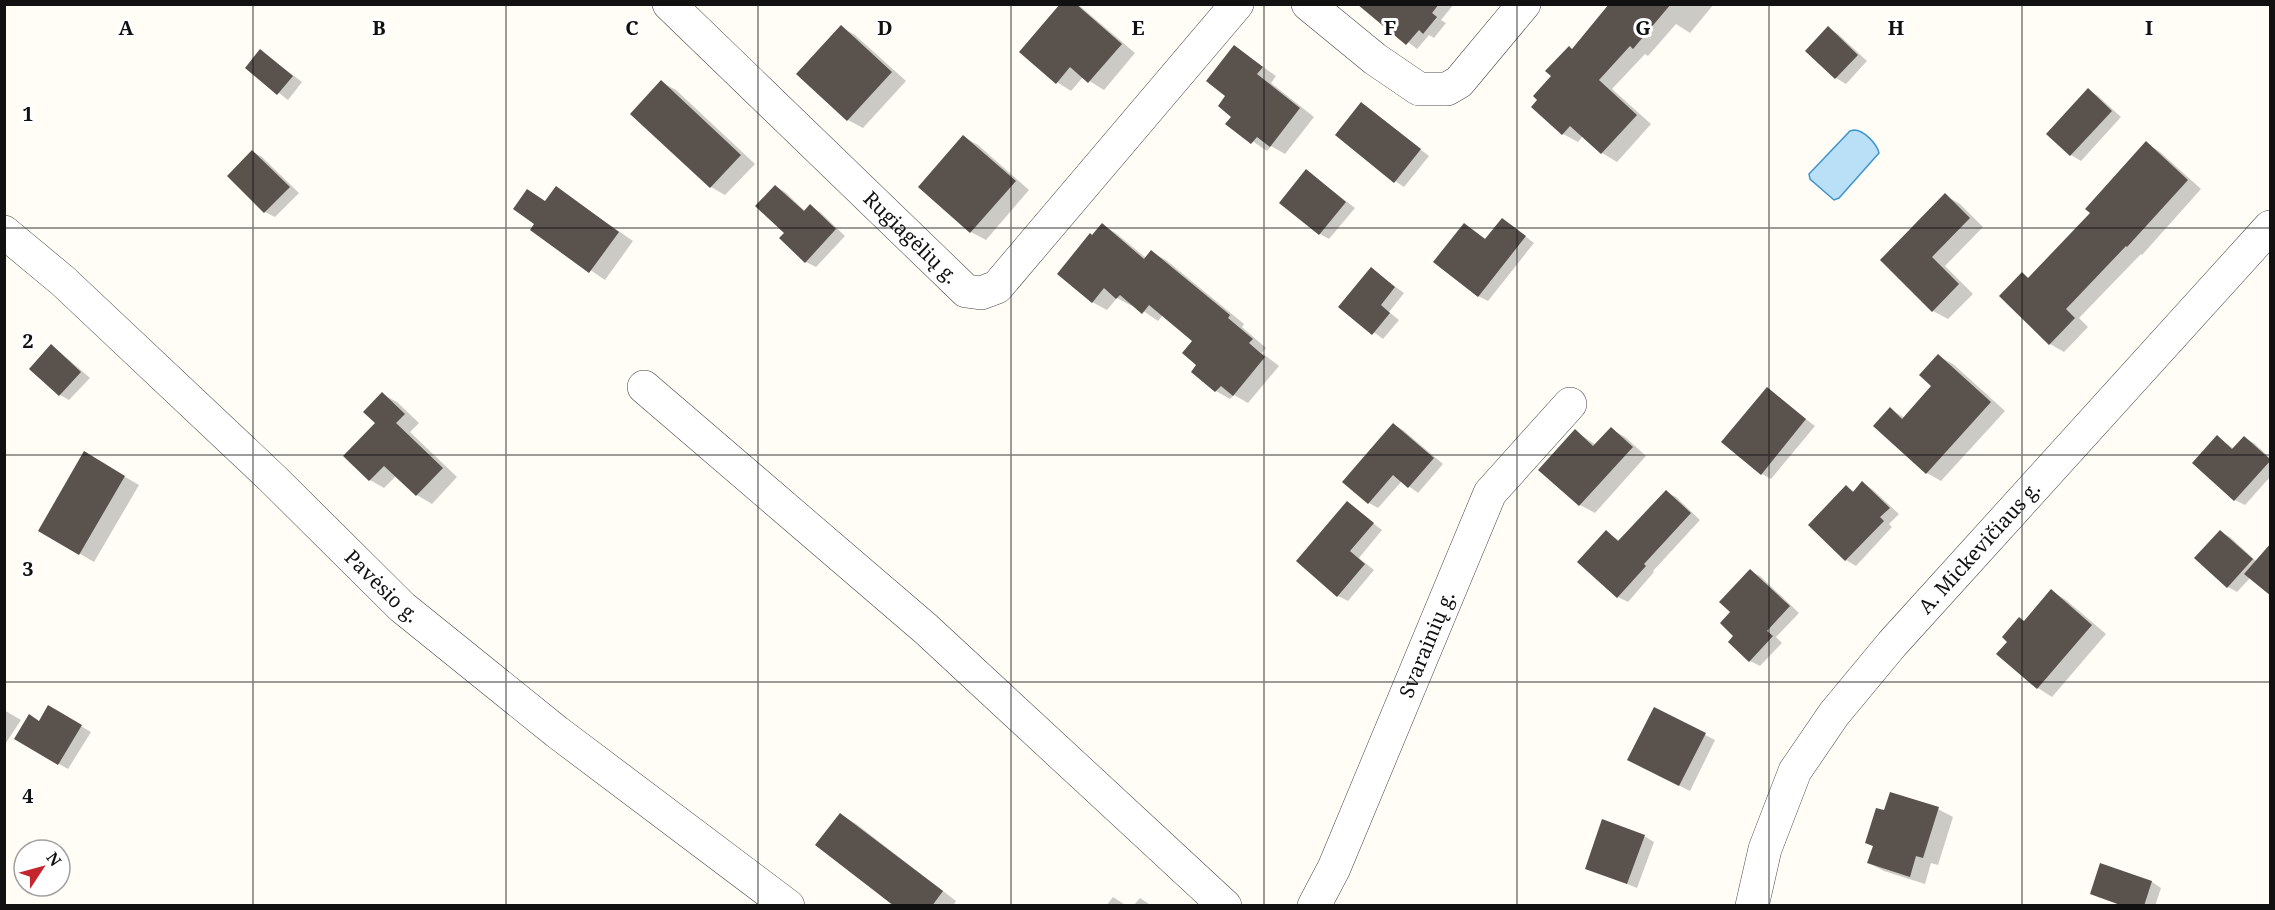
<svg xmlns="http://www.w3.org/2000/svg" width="2275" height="910" font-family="'Noto Serif',serif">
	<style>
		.water { fill: #b9e0f7; stroke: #3f96cf; stroke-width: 1.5 }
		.shadow { fill: #0003 }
		.building { fill: #5a524d }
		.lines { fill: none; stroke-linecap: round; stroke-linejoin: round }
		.street-casing { stroke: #444; stroke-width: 34 }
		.street { stroke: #fff; stroke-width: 33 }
		.grid { fill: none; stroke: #111; stroke-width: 1.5; stroke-opacity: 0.55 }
		.labels { text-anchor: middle; stroke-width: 6; stroke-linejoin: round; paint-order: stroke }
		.street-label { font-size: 20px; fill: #111; stroke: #fff }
		.grid-label { font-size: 20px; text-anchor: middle; font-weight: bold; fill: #111; stroke: #fff; stroke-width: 6; stroke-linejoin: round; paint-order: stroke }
	</style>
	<rect width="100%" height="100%" fill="#fffdf5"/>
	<path class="water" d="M1854,130C1864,130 1877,144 1879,153L1839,198L1834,200L1810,179L1809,174L1850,131Z"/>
	<path class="shadow" d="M1062,4H1077L1081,7L1135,53L1104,90L1083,77L1071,91L1057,82Z
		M1377,4H1454L1441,20L1446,23L1434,38L1429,35L1417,49L1370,13Z
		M1611,4H1714L1690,33L1676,24L1648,56L1645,54L1612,89L1651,124L1617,162L1602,153L1583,136L1578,142L1563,134L1533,107L1573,50Z
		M841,27L855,35L906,81L863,128L848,120L798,74Z
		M1829,28L1838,34L1867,61L1846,84L1836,78L1807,51Z
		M1234,46L1276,76L1271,83L1314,117L1285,154L1271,146L1267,151L1227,124L1233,116Z
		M261,51L302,82L288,100L247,68Z
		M661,82L676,90L755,164L725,195L711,187Z
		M2089,90L2098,96L2121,117L2081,161L2071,155L2048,134Z
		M1362,104L1429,156L1404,187L1395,181Z
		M964,137L978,145L1029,190L986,240L971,232Z
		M2146,143L2160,152L2201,189L2142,255L2141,254L2079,318L2088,327L2064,352L2050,344L2022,274L2030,279L2092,213Z
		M253,152L262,157L299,193L275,217L265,212Z
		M1307,171L1355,208L1329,239L1320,234Z
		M775,186L785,192L805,211L810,206L820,212L845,236L816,267L806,262L782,238L786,233Z
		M556,188L633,241L605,280L532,230L536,224L528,191L546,202Z
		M1945,195L1960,204L1983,227L1945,266L1973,294L1948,319L1933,311L1882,260Z
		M1503,220L1534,243L1488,301L1478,296L1464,225L1487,240Z
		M1103,225L1117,234L1146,258L1151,252L1166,260L1244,324L1242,327L1266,348L1262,353L1279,366L1248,403L1234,395L1230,399L1216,391L1198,365L1194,341L1163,315L1158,321L1133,304L1132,306L1117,298L1107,310L1092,302L1093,237Z
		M1371,269L1404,293L1389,312L1399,320L1383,339L1340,307Z
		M51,346L60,352L90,378L69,400L60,395Z
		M1938,356L1953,364L2005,411L1941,481L1927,473L1875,426L1890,409L1905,418L1933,386Z
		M1767,389L1815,426L1771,479L1762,474Z
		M382,394L397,402L419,423L410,432L457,477L432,504L417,495L396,476L384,488L370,480L345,456L377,423Z
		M1394,425L1403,430L1443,464L1418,493L1402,481L1378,508L1369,503Z
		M1611,429L1625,437L1646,456L1595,513L1580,505L1540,469L1575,431L1596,445Z
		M2218,437L2234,449L2245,438L2254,443L2270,458V477L2245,505L2235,500L2194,463Z
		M85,454L139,485L94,562L40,530Z
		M1863,483L1872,489L1899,514L1889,524L1892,527L1856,566L1846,560L1810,525L1846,487L1855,492Z
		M1666,492L1676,497L1700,520L1653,571L1654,572L1628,602L1618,597L1606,532L1620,541Z
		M1347,503L1382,530L1359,558L1374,570L1348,601L1338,596L1298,561Z
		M2220,532L2230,537L2257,562L2251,577L2237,592L2228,587Z
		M1750,571L1760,576L1799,613L1776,637L1782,643L1760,666L1750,661L1732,612Z
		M2051,591L2066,600L2106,634L2052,697L2038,688L2025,622Z
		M49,707L91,732L68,769L16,739L40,722Z
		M1654,709L1715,740L1690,791L1639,765Z
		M4,710L21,720L4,746Z
		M1891,794L1938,809L1953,817L1938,865L1931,863L1925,884L1884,871L1869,863L1874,847L1867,843L1885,812Z
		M840,815L855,823L956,901L953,906H896Z
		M1644,836L1654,842L1637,888L1587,868Z
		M2101,865L2152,882L2161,888L2155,906H2127L2100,896V898L2091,893Z
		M1113,897L1127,906H1106Z
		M1140,898L1152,906H1133Z"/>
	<path class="building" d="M1060,4H1076L1122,44L1088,83L1070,67L1056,84L1019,52Z
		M1357,4H1439L1432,13L1437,17L1423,34L1419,30L1406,45Z
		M1609,4H1671L1633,49L1630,46L1599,80L1637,115L1601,154L1570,126L1562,135L1531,107L1537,100L1533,96L1551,76L1545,71L1569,46L1572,49Z
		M841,25L892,72L847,121L796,74Z
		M1828,26L1858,55L1835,79L1805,51Z
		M1234,45L1263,67L1257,74L1300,108L1270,147L1257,137L1251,144L1225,124L1231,117L1218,106L1225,96L1206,81Z
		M260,49L293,76L277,95L245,68Z
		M661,80L741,155L710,188L630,114Z
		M2088,88L2112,111L2070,156L2046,134Z
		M1361,102L1421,149L1394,183L1335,135Z
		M963,135L1016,181L970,233L918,187Z
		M2146,141L2188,180L2127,247L2126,246L2066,309L2075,318L2049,345L1999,296L2022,272L2028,278L2090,213L2085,209Z
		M252,150L290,187L264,213L227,176Z
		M1306,169L1346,202L1319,235L1279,203Z
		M775,185L804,211L810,204L836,229L805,263L779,238L784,233L755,206Z
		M556,186L619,232L589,273L530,230L534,224L513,209L527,189L545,201Z
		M1945,193L1970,218L1932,257L1959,284L1932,312L1880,260Z
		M1502,218L1526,236L1478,297L1433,262L1464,223L1485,239Z
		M1102,223L1144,259L1151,250L1230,315L1228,318L1253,339L1249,343L1265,357L1233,396L1221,386L1215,392L1191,372L1196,365L1182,353L1192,341L1149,305L1142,314L1120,295L1116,299L1104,288L1092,303L1057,274L1090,233L1092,235Z
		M1371,267L1395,287L1381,305L1390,313L1372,335L1338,307Z
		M51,344L81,372L59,396L29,369Z
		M1938,354L1991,402L1926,474L1873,426L1890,407L1902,419L1931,386L1919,375Z
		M1767,387L1806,419L1761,475L1721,442Z
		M382,392L405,414L396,423L443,468L416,496L384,466L369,481L343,456L375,423L363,412Z
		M1393,423L1434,458L1408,488L1393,475L1368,504L1342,482Z
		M1611,427L1633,447L1579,506L1538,470L1575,429L1593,446Z
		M2217,435L2232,449L2244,436L2271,460L2234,501L2192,463Z
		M84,451L125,476L79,555L38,531Z
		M1862,481L1890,508L1880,517L1884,521L1845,561L1808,525L1846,485L1853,492Z
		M1666,490L1691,513L1644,564L1646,566L1617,598L1577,562L1606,530L1618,541Z
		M1347,501L1374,523L1350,551L1365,564L1337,597L1296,561Z
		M2220,530L2253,559L2227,588L2194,558Z
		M2271,543V596L2244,574Z
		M1750,569L1790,606L1767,631L1773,636L1749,662L1728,642L1733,636L1720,623L1730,612L1719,602Z
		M2051,589L2092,625L2037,689L1996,654L2007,642L2002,637L2019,617L2024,621Z
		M48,705L82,725L58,765L14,739L29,714L39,721Z
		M1654,707L1706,733L1679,786L1627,760Z
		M1890,792L1939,807L1923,858L1916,856L1910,877L1867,863L1873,846L1865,843L1876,808L1884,810Z
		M840,813L943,891L932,906H894L815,845Z
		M1602,819L1645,835L1627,884L1585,869Z
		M2100,863L2152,881L2144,906H2123L2090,894Z"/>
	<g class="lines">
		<defs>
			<g id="street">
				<path id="s1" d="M669,4L966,291L981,293L997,287L1237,4"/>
				<path d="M1308,4L1375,59L1419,89H1447L1459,82L1524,4"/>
				<path id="s2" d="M4,232L63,281L272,478L402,607L557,732L788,906"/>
				<path d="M644,387L926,629L1225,906"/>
				<path id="s3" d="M1314,906L1334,868L1490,493L1570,404"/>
				<path id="s4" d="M1752,906L1765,849L1795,771L1834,714L1892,644L2270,227"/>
			</g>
		</defs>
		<use href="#street" class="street-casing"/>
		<use href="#street" class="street"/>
	</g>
	<path class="grid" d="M253,4V906M506,4V906M758,4V906M1011,4V906M1264,4V906M1517,4V906M1769,4V906M2022,4V906M4,228H2270M4,455H2270M4,682H2270"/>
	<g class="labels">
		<g class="street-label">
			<text dy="7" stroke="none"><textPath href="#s1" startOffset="336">Rugiagėlių g.</textPath></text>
			<text dy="7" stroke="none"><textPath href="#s4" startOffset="432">A. Mickevičiaus g.</textPath></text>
			<text dy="7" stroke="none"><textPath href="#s2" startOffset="518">Pavėsio g.</textPath></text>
			<text dy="7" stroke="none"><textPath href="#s3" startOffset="285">Svarainių g.</textPath></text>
		</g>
	</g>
	<g class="grid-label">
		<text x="126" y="35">A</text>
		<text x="379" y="35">B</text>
		<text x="632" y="35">C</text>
		<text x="885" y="35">D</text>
		<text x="1138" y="35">E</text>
		<text x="1390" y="35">F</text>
		<text x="1643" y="35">G</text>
		<text x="1896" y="35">H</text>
		<text x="2149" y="35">I</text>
		<text x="28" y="121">1</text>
		<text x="28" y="348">2</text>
		<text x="28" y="576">3</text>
		<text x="28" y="803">4</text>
	</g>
	<rect width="2275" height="910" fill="none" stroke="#111111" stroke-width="12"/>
	<g transform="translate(42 868) rotate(54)"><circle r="28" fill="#ffffff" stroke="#a0a0a0" stroke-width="1.5"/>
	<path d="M0-4.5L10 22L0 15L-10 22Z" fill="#c4262e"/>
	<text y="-9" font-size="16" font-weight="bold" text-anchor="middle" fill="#111111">N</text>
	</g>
</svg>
